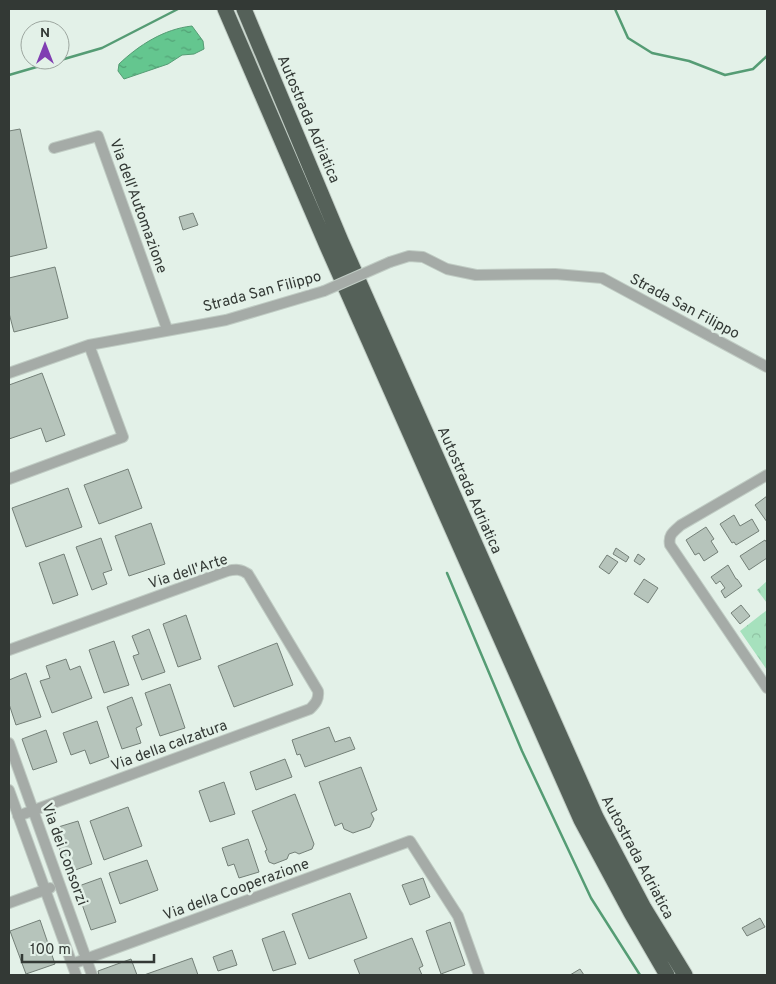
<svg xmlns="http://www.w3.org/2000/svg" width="776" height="984" font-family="Overpass,sans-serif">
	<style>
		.park { fill: url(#park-crowns) }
		.water { fill: url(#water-ripples); stroke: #559c74 }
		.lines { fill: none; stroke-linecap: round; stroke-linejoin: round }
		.stream { stroke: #559c74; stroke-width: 2.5 }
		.building { fill: #b6c4bb; stroke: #748078 }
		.minor-casing { stroke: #c0ccc4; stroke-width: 12 }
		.motorway-casing { stroke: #c0ccc4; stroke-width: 17 }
		.minor { stroke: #a5aba7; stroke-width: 10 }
		.motorway { stroke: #556159; stroke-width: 15 }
		.minor-bridge-casing { stroke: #c0ccc4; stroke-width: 12; stroke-linecap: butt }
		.minor-bridge { stroke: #a5aba7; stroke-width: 10 }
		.labels { text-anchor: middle; stroke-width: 5; stroke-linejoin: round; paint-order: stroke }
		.street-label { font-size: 15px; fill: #333935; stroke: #e3f1e8 }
	</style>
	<defs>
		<pattern id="park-crowns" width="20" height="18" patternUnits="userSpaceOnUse" patternTransform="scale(1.25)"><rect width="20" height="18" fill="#a6e1bd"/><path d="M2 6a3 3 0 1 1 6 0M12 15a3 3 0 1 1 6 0" fill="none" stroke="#8fc2a3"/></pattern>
		<pattern id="water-ripples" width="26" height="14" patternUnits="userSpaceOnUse" patternTransform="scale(1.25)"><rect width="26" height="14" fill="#64c68f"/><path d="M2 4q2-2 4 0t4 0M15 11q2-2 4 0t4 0" fill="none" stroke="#53a276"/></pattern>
	</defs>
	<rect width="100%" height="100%" fill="#e3f1e8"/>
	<path class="park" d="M767,581V603L757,590Z
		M767,610V670L740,631Z"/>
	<path class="water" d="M192,26L203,41L204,49L194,54L182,55L168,64L124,79L118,71L119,64C139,45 164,29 192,26Z"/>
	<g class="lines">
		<path class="stream" d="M615,9L628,38L652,53L689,61L725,75L753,69L767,56
			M9,75L102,48L178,9
			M447,573L522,751L591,898L640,975"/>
	</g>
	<path class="building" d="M20,129L47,248L9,257V131Z
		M193,213L198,225L183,230L179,217Z
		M55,267L68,318L14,332L9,313V278Z
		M42,373L65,435L46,442L41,428L9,439V385Z
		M128,469L142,508L99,524L84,485Z
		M68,488L82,527L26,547L12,508Z
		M767,496V522L755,505Z
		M734,515L740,526L752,519L759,531L736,545L734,542L732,543L720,524Z
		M151,523L165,564L129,576L115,536Z
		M706,527L714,539L711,541L718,552L704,561L699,553L695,555L686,540Z
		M101,538L112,570L103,573L107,584L92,590L76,547Z
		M765,540L767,543V558L749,570L740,556Z
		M616,548L629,557L626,562L613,554Z
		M64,554L78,595L53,604L39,563Z
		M638,554L645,559L640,565L634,561Z
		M607,555L618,562L609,574L599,567Z
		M728,565L736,579H737L742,586L725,598L721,591L725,588L720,581L716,584L711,577Z
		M644,579L658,588L648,603L634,594Z
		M741,605L750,616L740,624L731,613Z
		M186,615L201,659L178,667L163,624Z
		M149,629L165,672L142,680L133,656L139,654L132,636Z
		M114,641L129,685L104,693L89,650Z
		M277,643L293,685L234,707L218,666Z
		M66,659L70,670L80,666L92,698L52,713L40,681L50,678L46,666Z
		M26,673L41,717L16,725L9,704V680Z
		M170,684L185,728L160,736L145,693Z
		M132,697L142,725L136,728L141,743L122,749L107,707Z
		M97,721L109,757L90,764L85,750L71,755L63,733Z
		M329,727L335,742L350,737L355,749L305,767L300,754L297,755L292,740Z
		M46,730L57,762L33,770L22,739Z
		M285,759L292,777L256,790L250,772Z
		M361,767L377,810L371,813L374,819L370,827L353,833L344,829L342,823L335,826L319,782Z
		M224,782L235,814L210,822L199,791Z
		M295,794L314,844L312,849L299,854L295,852L289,854L287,859L274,864L269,862L265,851L267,850L252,811Z
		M128,807L142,846L104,860L90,821Z
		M78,821L92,864L67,873L57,841L60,840L55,828Z
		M248,839L259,872L239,878L234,864L228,866L222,848Z
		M147,860L158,890L120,904L109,873Z
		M101,878L116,922L91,930L76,887Z
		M423,878L430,897L410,905L402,885Z
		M350,893L367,938L309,959L292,914Z
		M760,918L765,927L747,936L742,928Z
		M40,920L55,964L26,974L10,931Z
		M450,922L465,965L441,974L426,931Z
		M284,931L296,964L273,971L262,939Z
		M412,938L423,966L419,968L422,975H360L354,960Z
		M232,950L237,965L218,971L213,957Z
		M192,958L198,975H144Z
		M131,959L137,975H99L98,971Z
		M580,969L584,975H570Z"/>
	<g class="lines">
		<defs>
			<path id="minor" d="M54,148L98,136L167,329
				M390,262L409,256L423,257L447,269L476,275L555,274L602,278L767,367
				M9,373L89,345L226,320L324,291
				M767,475L681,525C673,532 668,535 670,545L767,688
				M9,479L123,437L89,345
				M9,650L227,571C236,569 241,569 248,574L318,691C319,699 316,703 310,709L18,816
				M9,743L92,975
				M9,790L76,975
				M9,903L50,888
				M72,964L410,841L458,916L479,975"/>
			<path id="motorway" d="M225,9L327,246L581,820L631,913L667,975
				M244,9L341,241L596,817L644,908L685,975"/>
		</defs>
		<use href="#minor" class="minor-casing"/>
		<use href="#motorway" class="motorway-casing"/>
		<use href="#minor" class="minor"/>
		<use href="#motorway" class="motorway"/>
		<defs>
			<path id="minor-bridge" d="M324,291L390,262"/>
		</defs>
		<use href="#minor-bridge" class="minor-bridge-casing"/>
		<use href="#minor-bridge" class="minor-bridge"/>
	</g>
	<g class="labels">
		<g class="street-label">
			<text transform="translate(309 119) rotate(67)" y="5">Autostrada Adriatica</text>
			<text transform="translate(139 206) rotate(70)" y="5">Via dell'Automazione</text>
			<text transform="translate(262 291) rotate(-15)" y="5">Strada San Filippo</text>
			<text transform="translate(685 306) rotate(28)" y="5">Strada San Filippo</text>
			<text transform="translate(470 490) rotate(66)" y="5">Autostrada Adriatica</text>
			<text transform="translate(188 571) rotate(-18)" y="5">Via dell'Arte</text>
			<text transform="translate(169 745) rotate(-20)" y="5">Via della calzatura</text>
			<text transform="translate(65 854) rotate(70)" y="5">Via dei Consorzi</text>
			<text transform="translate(638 857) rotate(62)" y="5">Autostrada Adriatica</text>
			<text transform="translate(236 889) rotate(-20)" y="5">Via della Cooperazione</text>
		</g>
	</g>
	<rect width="776" height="984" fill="none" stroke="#333935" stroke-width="20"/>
	<g transform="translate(45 45)"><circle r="24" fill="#e3f1e8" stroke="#9da7a0"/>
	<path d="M0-4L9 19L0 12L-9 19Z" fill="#803eb2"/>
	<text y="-8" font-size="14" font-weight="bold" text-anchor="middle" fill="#333935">N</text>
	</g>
	<path d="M22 954v8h132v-8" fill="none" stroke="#333935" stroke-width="2.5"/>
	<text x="30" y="954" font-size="15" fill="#333935" stroke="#e3f1e8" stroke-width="4" paint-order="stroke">100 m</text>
</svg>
